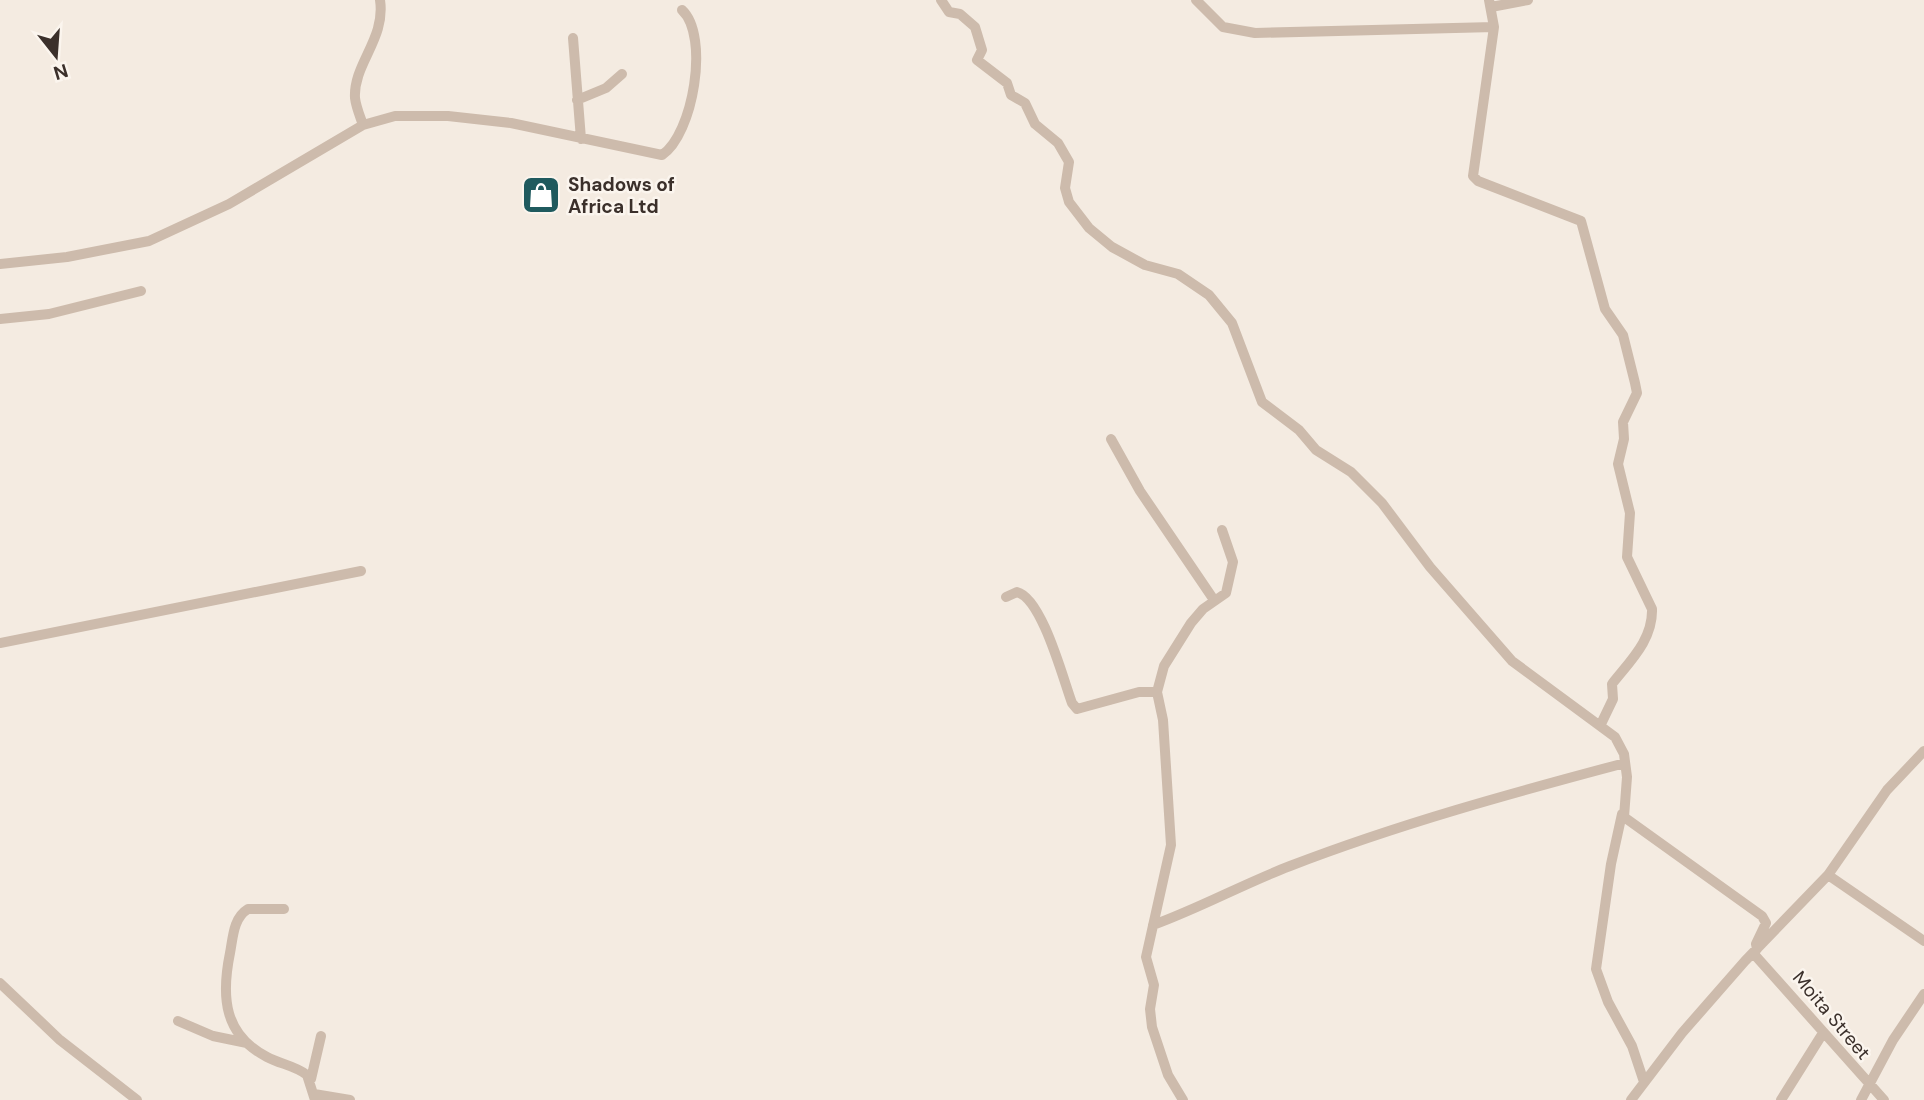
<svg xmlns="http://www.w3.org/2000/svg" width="1924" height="1100" font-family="'DM Sans',sans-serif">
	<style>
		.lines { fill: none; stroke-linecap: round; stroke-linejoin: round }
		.minor { stroke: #cdbbac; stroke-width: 10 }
		.labels { text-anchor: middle; stroke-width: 5; stroke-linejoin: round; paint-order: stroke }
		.poi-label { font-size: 19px; font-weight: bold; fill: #3b302b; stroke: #fbf5ee; text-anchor: start }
		.street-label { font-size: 19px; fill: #3b302b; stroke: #fbf5ee }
	</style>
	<rect width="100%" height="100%" fill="#f4ebe1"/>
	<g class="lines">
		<path class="minor" d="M941,0L949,12L960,14L975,27L982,50L977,60L1007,83L1011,95L1025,103L1035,124L1058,143L1069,162L1065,188L1069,202L1089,228L1112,247L1145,265L1178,274L1209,295L1232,323L1262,402L1299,430L1316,450L1351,472L1382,503L1430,567L1512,661L1615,737L1624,754L1627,777L1624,817L1762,916L1766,923L1756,944L1757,949
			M1196,0L1223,27L1255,33L1494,27
			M1489,0L1494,27L1473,176L1478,181L1581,221L1605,309L1623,335L1635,383L1637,393L1623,422L1624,439L1618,464L1630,513L1627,557L1652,609C1653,640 1630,661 1612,684L1613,699L1601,724
			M1491,7L1528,0
			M573,38L581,139
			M577,100L606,88L622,74
			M363,125C360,116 356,107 355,98C353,64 386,39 380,0
			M0,264L67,257L149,241L229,204L363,125L395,116H448L511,123L662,155C693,135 710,36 682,10
			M0,319L49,314L141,291
			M1111,439L1140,491L1214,600
			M1006,597L1017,592C1042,598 1063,679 1072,703L1077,709L1139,692H1157
			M0,643L361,571
			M1622,814L1611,864L1596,969L1608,1002L1632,1046L1644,1082
			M1828,875L1924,941
			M284,909H248C233,918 233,938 230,953C221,997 224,1035 267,1057C280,1064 296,1066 307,1075L315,1100
			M1153,925C1200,908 1243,884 1290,866C1399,824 1512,793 1625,763
			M1753,953L1884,1100
			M0,983L60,1040L137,1100
			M178,1021L213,1036L247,1043
			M311,1079L321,1036
			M314,1094L350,1100
			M1183,1100L1168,1075L1152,1027L1150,1009L1154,985L1146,957L1171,845L1163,720L1157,692L1164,666L1191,623L1203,609L1226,593L1233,562L1222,530
			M1631,1100L1682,1033L1745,961L1828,875L1887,790L1924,751
			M1781,1100L1823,1033
			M1861,1100L1893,1040L1924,994"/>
	</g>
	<defs>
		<symbol id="shop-square" viewBox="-11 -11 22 22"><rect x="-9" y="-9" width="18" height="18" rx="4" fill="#1f5a5e" stroke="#fbf5ee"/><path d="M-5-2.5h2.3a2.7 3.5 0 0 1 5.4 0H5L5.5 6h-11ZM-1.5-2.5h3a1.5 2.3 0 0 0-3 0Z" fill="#fff"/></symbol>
	</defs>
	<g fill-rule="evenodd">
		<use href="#shop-square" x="519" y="173" width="44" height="44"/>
	</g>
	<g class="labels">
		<g class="poi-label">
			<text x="568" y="191">Shadows of<tspan x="568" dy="22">Africa Ltd</tspan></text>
		</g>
		<g class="street-label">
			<text transform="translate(1832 1015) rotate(50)" y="7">Moita Street</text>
		</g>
	</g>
	<g transform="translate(56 56) rotate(163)" stroke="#fbf5ee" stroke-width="5" paint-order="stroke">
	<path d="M0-5L12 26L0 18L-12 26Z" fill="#3b302b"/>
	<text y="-10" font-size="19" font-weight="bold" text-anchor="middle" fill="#3b302b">N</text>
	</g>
</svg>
